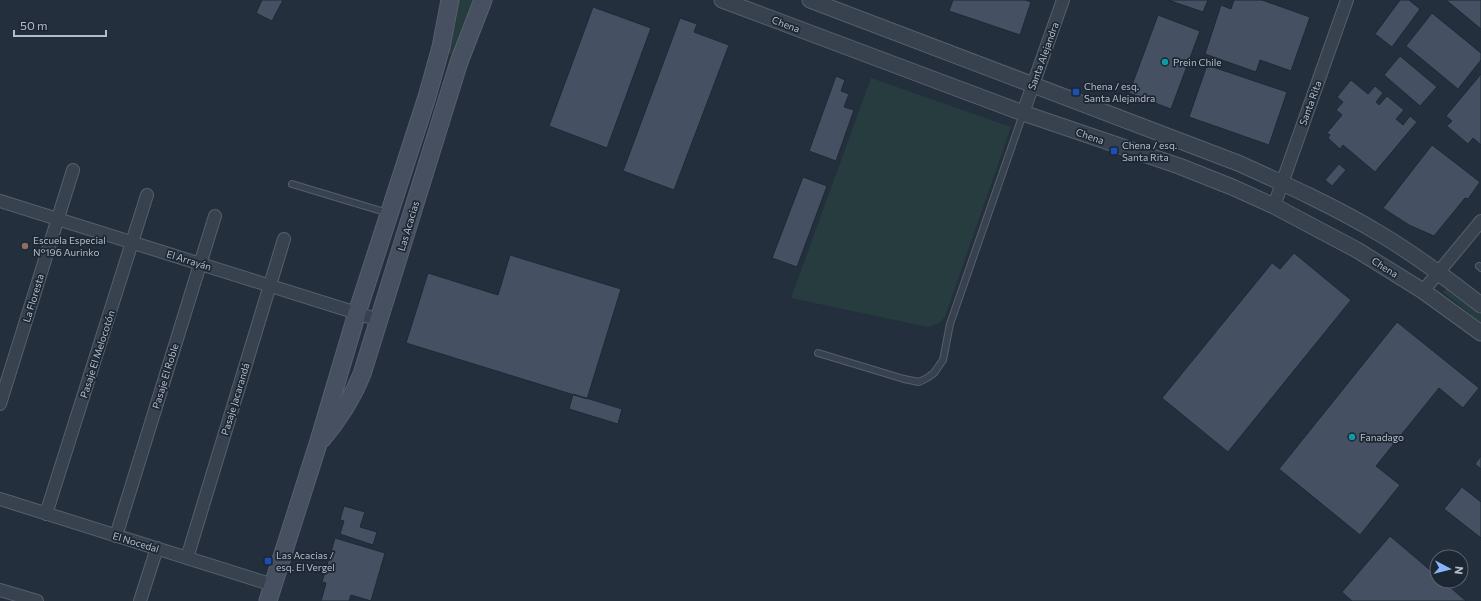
<svg xmlns="http://www.w3.org/2000/svg" width="1481" height="601" font-family="Commissioner,sans-serif">
	<style>
		.green { fill: #263c3f }
		.building { fill: #455162; stroke: #1f2835 }
		.lines { fill: none; stroke-linecap: round; stroke-linejoin: round }
		.service-casing { stroke: #565f6c; stroke-width: 8 }
		.minor-casing { stroke: #565f6c; stroke-width: 14 }
		.tertiary-casing { stroke: #565f6c; stroke-width: 17 }
		.secondary-casing { stroke: #565f6c; stroke-width: 19 }
		.service { stroke: #38414e; stroke-width: 6 }
		.minor { stroke: #38414e; stroke-width: 12 }
		.tertiary { stroke: #38414e; stroke-width: 15 }
		.secondary { stroke: #465061; stroke-width: 17 }
		.culture-dot { fill: #0f9aa8; stroke: #1d2633; stroke-width: 1.5 }
		.transit-dot { fill: #1a4fb4; stroke: #1d2633; stroke-width: 1.5 }
		.education-dot { fill: #8d6e63; stroke: #1d2633; stroke-width: 1.5 }
		.labels { text-anchor: middle; stroke-width: 3.5; stroke-linejoin: round; paint-order: stroke }
		.street-label { font-size: 10px; fill: #b4bcc9; stroke: #1d2633 }
		.poi-label { font-size: 10px; fill: #b4bcc9; stroke: #1d2633; text-anchor: start }
	</style>
	<rect width="100%" height="100%" fill="#242f3e"/>
	<path class="green" d="M459,0H474L453,55L447,53Z
		M871,78L1011,127L945,317L939,323L928,327L791,298Z
		M1449,285L1481,311V323L1443,292Z"/>
	<path class="building" d="M262,0H283L272,21L256,13Z
		M953,0H1025L1031,2L1020,35L949,11Z
		M1168,0H1208L1203,12Z
		M1234,0H1262L1310,17L1291,71L1260,60L1256,72L1205,54L1221,5L1231,9Z
		M1400,0H1409L1420,9L1392,47L1375,34Z
		M1446,0H1481V29Z
		M593,7L651,28L607,148L549,126Z
		M1432,13L1481,53V60L1458,89L1406,46Z
		M1158,15L1200,31L1171,109L1129,93Z
		M680,18L697,24L694,32L729,45L674,190L623,171Z
		M1400,56L1437,87L1420,106L1384,75Z
		M1207,65L1287,92L1269,145L1189,117Z
		M1481,74V145L1473,138L1468,144L1447,126L1452,121L1446,116Z
		M836,76L845,80L841,91L849,94L844,107L854,110L836,161L809,151Z
		M1351,80L1368,94L1375,86L1383,93L1376,102L1379,105L1387,96L1404,110L1396,119L1403,125L1410,116L1417,122L1375,172L1343,145L1340,149L1328,138L1330,135L1327,133L1342,115L1336,110L1343,102L1337,97Z
		M1432,145L1480,182L1468,199L1465,198L1434,236L1409,225L1383,208Z
		M1339,164L1346,170L1332,186L1325,180Z
		M803,177L827,186L797,267L772,258Z
		M1294,253L1351,300L1228,452L1162,398L1272,263L1280,269Z
		M510,255L621,289L587,399L406,343L428,273L498,295Z
		M1397,322L1479,388L1463,408L1439,388L1376,466L1400,485L1360,535L1279,469Z
		M573,394L622,409L618,424L569,409Z
		M1481,456V469L1475,464Z
		M1462,487L1481,502V538L1444,509Z
		M344,506L365,512L360,527L377,532L373,545L340,534L344,521L340,520Z
		M1390,536L1437,576V581H1443L1466,601H1352L1342,592Z
		M335,538L385,553L371,601L351,595L349,601H321L326,583L322,582Z"/>
	<g class="lines">
		<defs>
			<path id="service" d="M292,184L388,213
				M1479,266L1481,268
				M818,353L904,379L919,382L927,378L934,373L943,360L950,324L1023,114"/>
			<path id="minor" d="M1023,113L1063,0
				M0,201L379,320
				M1274,206L1347,0
				M1423,291L1481,221
				M0,404L73,170
				M0,499L273,585
				M46,514L147,195
				M116,536L215,216
				M187,558L284,239
				M0,590L37,601
				M140,601L157,548"/>
			<path id="tertiary" d="M722,0L1023,113L1179,166L1232,187L1274,206L1357,250L1423,291L1481,333
				M810,0L1238,163C1287,185 1336,207 1382,235C1417,256 1449,280 1481,305"/>
			<path id="secondary" d="M322,439C339,419 352,399 362,374L459,62L483,0
				M268,601L318,444L357,313L427,97L441,47L450,0"/>
		</defs>
		<use href="#service" class="service-casing"/>
		<use href="#minor" class="minor-casing"/>
		<use href="#tertiary" class="tertiary-casing"/>
		<use href="#secondary" class="secondary-casing"/>
		<use href="#service" class="service"/>
		<use href="#minor" class="minor"/>
		<use href="#tertiary" class="tertiary"/>
		<use href="#secondary" class="secondary"/>
	</g>
	<g class="culture-dot">
		<circle cx="1165" cy="62" r="4"/>
		<circle cx="1352" cy="437" r="4"/>
	</g>
	<g class="transit-dot">
		<rect x="1072" y="88" width="8" height="8" rx="2"/>
		<rect x="1110" y="147" width="8" height="8" rx="2"/>
		<rect x="264" y="557" width="8" height="8" rx="2"/>
	</g>
	<circle class="education-dot" cx="25" cy="246" r="4"/>
	<g class="labels">
		<g class="street-label">
			<text transform="translate(786 24) rotate(20)" y="4">Chena</text>
			<text transform="translate(1043 56) rotate(-70)" y="4">Santa Alejandra</text>
			<text transform="translate(1310 103) rotate(-70)" y="4">Santa Rita</text>
			<text transform="translate(1090 136) rotate(19)" y="4">Chena</text>
			<text transform="translate(408 226) rotate(-73)" y="4">Las Acacias</text>
			<text transform="translate(189 260) rotate(17)" y="4">El Arrayán</text>
			<text transform="translate(1385 267) rotate(32)" y="4">Chena</text>
			<text transform="translate(33 298) rotate(-73)" y="4">La Floresta</text>
			<text transform="translate(97 354) rotate(-72)" y="4">Pasaje El Melocotón</text>
			<text transform="translate(165 376) rotate(-73)" y="4">Pasaje El Roble</text>
			<text transform="translate(235 399) rotate(-73)" y="4">Pasaje Jacarandá</text>
			<text transform="translate(136 542) rotate(17)" y="4">El Nocedal</text>
		</g>
		<g class="poi-label">
			<text x="1173" y="66">Prein Chile</text>
			<text x="1084" y="90">Chena / esq.<tspan x="1084" dy="12">Santa Alejandra</tspan></text>
			<text x="1122" y="149">Chena / esq.<tspan x="1122" dy="12">Santa Rita</tspan></text>
			<text x="33" y="244">Escuela Especial<tspan x="33" dy="12">N°196 Aurinko</tspan></text>
			<text x="1360" y="441">Fanadago</text>
			<text x="276" y="559">Las Acacias /<tspan x="276" dy="12">esq. El Vergel</tspan></text>
		</g>
	</g>
	<g transform="translate(1449 569) rotate(97)"><circle r="19" fill="#1d2633" stroke="#59626f"/>
	<path d="M0-3L7 15L0 10L-7 15Z" fill="#8ab4f8"/>
	<text y="-6" font-size="11" font-weight="bold" text-anchor="middle" fill="#b4bcc9">N</text>
	</g>
	<path d="M14 30v6h92v-6" fill="none" stroke="#b4bcc9" stroke-width="2"/>
	<text x="20" y="30" font-size="12" fill="#b4bcc9" stroke="#1d2633" stroke-width="3" paint-order="stroke">50 m</text>
</svg>
